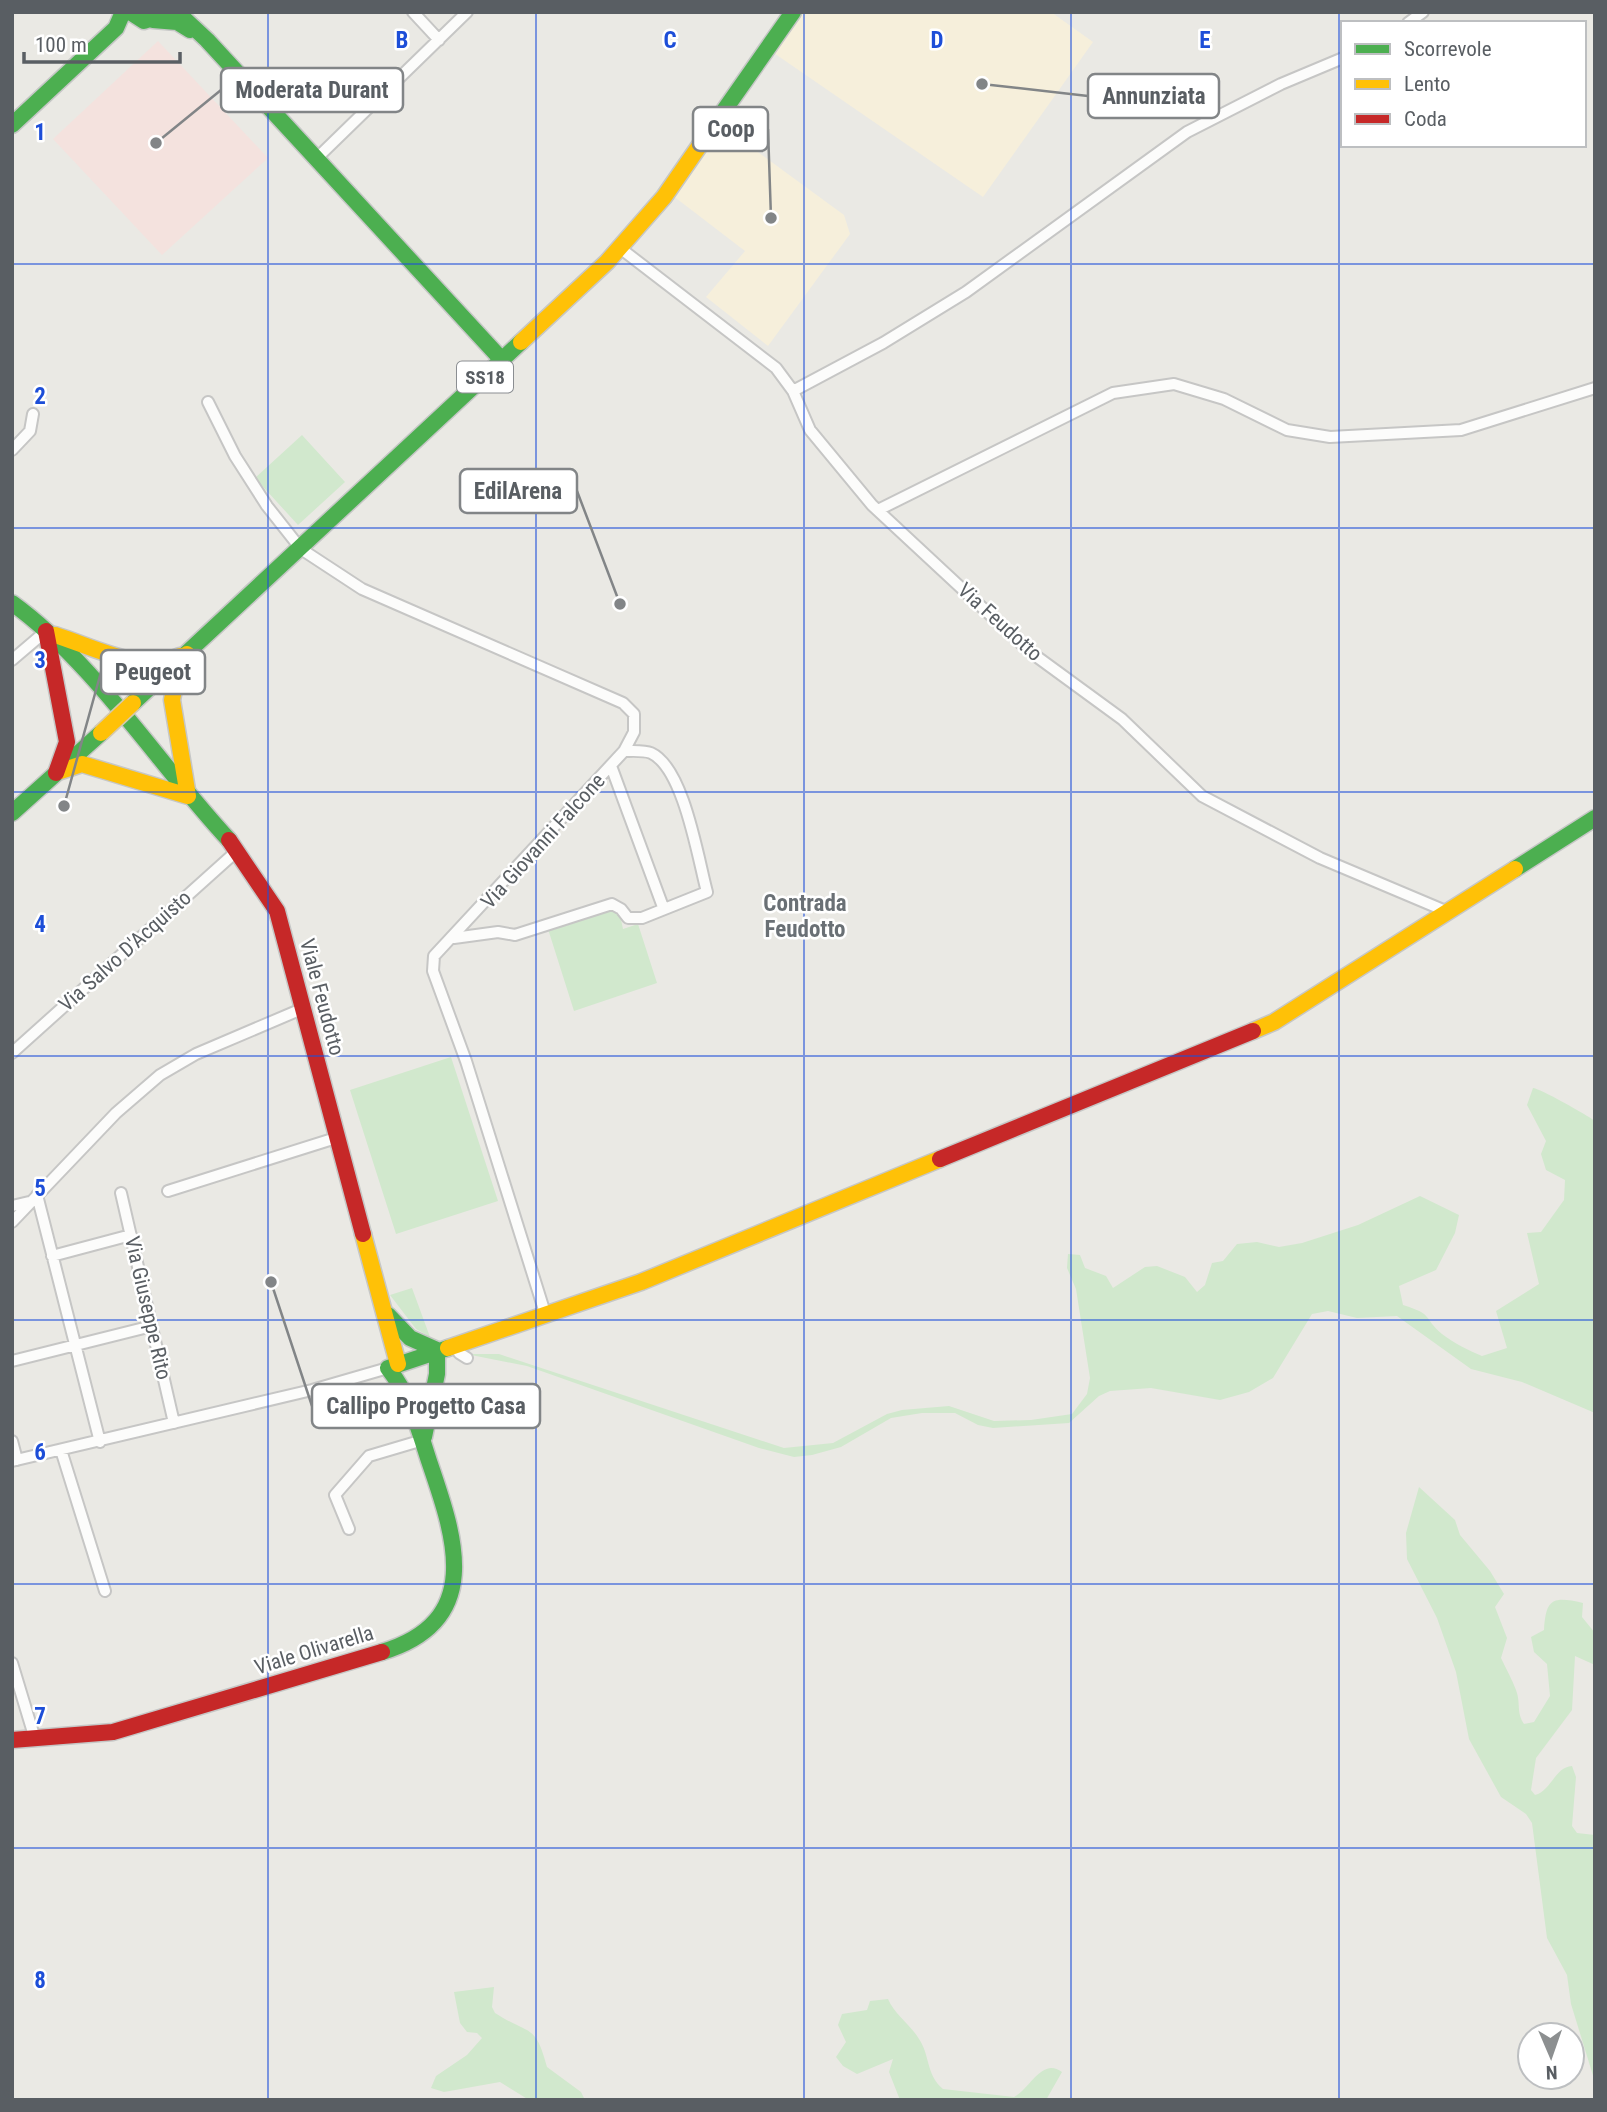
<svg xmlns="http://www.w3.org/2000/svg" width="1607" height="2112" font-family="'Roboto Condensed',sans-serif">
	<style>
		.commercial { fill: #f6efdb }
		.medical { fill: #f4e2de }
		.green { fill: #d1e8cd }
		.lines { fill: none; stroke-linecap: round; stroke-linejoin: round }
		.street-casing { stroke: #c6c6c5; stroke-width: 14 }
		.fast-casing { stroke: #c6c7c6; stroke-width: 19 }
		.slow-casing { stroke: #c6c7c6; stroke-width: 19 }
		.jam-casing { stroke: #c6c7c6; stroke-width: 19 }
		.street { stroke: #fcfcfb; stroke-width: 10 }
		.fast { stroke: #4caf50; stroke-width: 16 }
		.slow { stroke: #ffc107; stroke-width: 16 }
		.jam { stroke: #c62828; stroke-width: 16 }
		.slow-bridge-casing { stroke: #d4c9b0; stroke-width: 19; stroke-linecap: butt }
		.slow-bridge { stroke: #ffc107; stroke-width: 16 }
		.grid { fill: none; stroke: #1d4ed8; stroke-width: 2; stroke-opacity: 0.55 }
		.labels { text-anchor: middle; stroke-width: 5; stroke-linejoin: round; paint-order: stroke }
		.shield { fill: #fff; stroke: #8b8e92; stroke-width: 2 }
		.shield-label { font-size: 19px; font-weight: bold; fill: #595e63 }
		.street-label { font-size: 21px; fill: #595e63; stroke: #fff }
		.neighbourhood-label { font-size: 23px; font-weight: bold; fill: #6a7075; stroke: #fff }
		.grid-label { font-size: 23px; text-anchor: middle; font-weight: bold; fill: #1d4ed8; stroke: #fff; stroke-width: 5; stroke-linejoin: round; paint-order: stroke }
		.leader { fill: none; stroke: #828587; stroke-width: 2.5 }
		.callout-dot { fill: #828587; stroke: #fff; stroke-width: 2.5 }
		.callout { fill: #fff; stroke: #828587; stroke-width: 2.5 }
		.callout-label { font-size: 23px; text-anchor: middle; font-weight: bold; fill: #595e63 }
	</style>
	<rect width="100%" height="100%" fill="#eae9e4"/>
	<path class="commercial" d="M794,12H1051L1093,42L983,197L768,49Z
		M717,122L844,215L850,234L768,346L706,297L745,251L668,192Z"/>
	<path class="medical" d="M158,41L268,158L162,255L53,139Z"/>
	<path class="green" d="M302,435L345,482L298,525L255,478Z
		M612,909L620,915L623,929L638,924L657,983L574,1011L548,929Z
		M451,1057L498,1201L396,1234L350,1090Z
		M1533,1088C1539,1088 1587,1115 1595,1121V1413L1522,1382L1471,1369L1397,1316L1357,1318L1328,1311L1312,1314L1273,1378L1249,1392L1220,1400L1151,1388L1110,1391L1099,1396L1069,1423L993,1428L978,1425L955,1413H922L891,1418L841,1447L812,1455L794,1457L759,1448L527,1366L466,1354H499L784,1448L833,1443L887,1414L902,1410L949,1406L994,1421L1031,1420L1072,1414L1087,1394L1090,1378L1076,1289L1067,1268L1068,1254L1080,1255L1085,1268L1106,1276L1113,1288L1145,1267L1157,1266L1185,1277L1197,1292L1205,1285L1212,1263L1223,1261L1237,1244L1257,1242L1279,1247L1302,1243L1358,1225L1420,1196L1459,1215L1455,1233L1436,1270L1399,1286L1403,1305C1435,1315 1422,1317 1442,1334C1455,1344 1468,1350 1482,1356L1507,1348L1496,1311L1539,1284L1527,1233L1541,1232L1564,1200L1565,1180L1546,1170L1541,1154L1546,1141L1527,1105Z
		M412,1288L430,1337L416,1329L390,1295Z
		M1419,1487L1455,1520L1460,1535L1490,1571L1504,1594L1495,1607L1507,1638L1501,1658C1506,1669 1512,1679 1516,1690C1521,1703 1516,1712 1524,1724L1534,1722L1550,1696L1547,1664L1534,1652L1531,1637L1544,1630C1546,1599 1552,1596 1583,1603L1582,1617L1595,1633V1665L1575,1656L1572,1710L1536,1758L1531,1790L1535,1795C1551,1791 1555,1767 1572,1766L1576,1777L1572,1826L1577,1833L1595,1835V2082L1571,2004L1567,1975L1547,1938L1532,1823L1526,1814L1501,1797L1469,1739L1456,1672L1437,1618L1407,1559L1406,1533Z
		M494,1987L492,2007L495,2013C531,2036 535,2023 547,2067L581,2092L585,2100H529L500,2082L444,2092L431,2088L436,2076L467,2055L482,2038L477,2033L467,2032L460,2023L454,1992Z
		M888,1999C894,2014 911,2025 919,2039C930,2055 926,2075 943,2089L1014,2097C1030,2089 1042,2057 1062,2072L1046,2100H900L889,2072L893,2059L857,2074L843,2066L836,2057L846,2042L838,2025L842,2014L867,2010L870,2001Z"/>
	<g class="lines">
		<defs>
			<path id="street" d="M413,12L439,40
				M1408,23L1423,12
				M317,158L467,12
				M620,248L776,368L793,391L810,430L872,505L1029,651L1122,719L1202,796L1320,858L1448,912
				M793,391L883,343L966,292L1187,132L1281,84L1343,58
				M208,402L235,456L267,506L301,549L362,589L623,703L634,714V732L624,751L434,956L433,971L466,1061L545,1313
				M12,450L30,431L33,414
				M878,510L1113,393L1174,384L1224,399L1287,430L1330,437L1461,430L1595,388
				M12,660L46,631
				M611,766L663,907
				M454,938L498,932L515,935L612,904L621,909L628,918H642L707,892C698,859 684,768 651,753C644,750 632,751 624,751
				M12,1053L238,850
				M168,1191L339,1137
				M121,1193L174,1423
				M37,1195L100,1442
				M12,1206L29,1202
				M12,1222L116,1113L160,1075L196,1054L304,1008
				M52,1256L131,1235
				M456,1343L459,1353L467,1358
				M12,1361L152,1326
				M12,1441L17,1460
				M61,1450L105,1591
				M12,1461L312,1390L388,1368
				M349,1529L335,1495L369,1456L423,1440
				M12,1663L35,1739"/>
			<path id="fast" d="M130,12L144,21L162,15
				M177,12L207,40L502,360
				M153,20L177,22L190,30
				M12,125L116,28L123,12
				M709,132L793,12
				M12,603C95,663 159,765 229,840
				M133,703L521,342
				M12,813L101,733
				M1515,869L1595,818
				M388,1315L410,1338L437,1350V1374L424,1437
				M382,1652C485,1621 455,1537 429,1461C418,1427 410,1396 388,1368L448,1348"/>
			<path id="slow" d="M521,342L607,262L664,197L709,132
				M55,635C94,647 141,674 180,656
				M61,771L82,764L188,796L172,700L176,679L187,654
				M1253,1031L1274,1022L1515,869
				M363,1234L398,1364
				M448,1348L641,1282L940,1159"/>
			<path id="jam" d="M46,631L67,742L56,773
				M229,840L277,911L363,1234
				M940,1159L1253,1031
				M12,1740L113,1732L382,1652"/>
		</defs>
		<use href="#street" class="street-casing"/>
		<use href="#fast" class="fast-casing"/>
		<use href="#slow" class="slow-casing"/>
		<use href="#jam" class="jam-casing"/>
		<use href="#street" class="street"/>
		<use href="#fast" class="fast"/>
		<use href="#slow" class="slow"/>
		<use href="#jam" class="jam"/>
		<defs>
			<path id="slow-bridge" d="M101,733L133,703"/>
		</defs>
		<use href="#slow-bridge" class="slow-bridge-casing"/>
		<use href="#slow-bridge" class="slow-bridge"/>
	</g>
	<path class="grid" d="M268,12V2100M536,12V2100M804,12V2100M1071,12V2100M1339,12V2100M12,264H1595M12,528H1595M12,792H1595M12,1056H1595M12,1320H1595M12,1584H1595M12,1848H1595"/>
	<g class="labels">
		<rect class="shield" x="457" y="361.5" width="56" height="31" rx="5"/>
		<g class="shield-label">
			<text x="485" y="384">SS18</text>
		</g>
		<g class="street-label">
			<text transform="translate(1000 622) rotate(42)" y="7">Via Feudotto</text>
			<text transform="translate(543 841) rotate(-48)" y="7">Via Giovanni Falcone</text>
			<text transform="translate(125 951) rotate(-42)" y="7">Via Salvo D'Acquisto</text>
			<text transform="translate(322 997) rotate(75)" y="7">Viale Feudotto</text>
			<text transform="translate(148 1308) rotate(77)" y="7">Via Giuseppe Rito</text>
			<text transform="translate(314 1650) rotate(-17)" y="7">Viale Olivarella</text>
		</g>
		<g class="neighbourhood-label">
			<text x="805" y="911">Contrada<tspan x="805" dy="26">Feudotto</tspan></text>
		</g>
	</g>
	<g class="grid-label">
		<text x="402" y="48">B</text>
		<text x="670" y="48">C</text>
		<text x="937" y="48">D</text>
		<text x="1205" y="48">E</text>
		<text x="40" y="140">1</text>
		<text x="40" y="404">2</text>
		<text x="40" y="668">3</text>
		<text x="40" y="932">4</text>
		<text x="40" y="1196">5</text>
		<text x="40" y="1460">6</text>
		<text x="40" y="1724">7</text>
		<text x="40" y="1988">8</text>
	</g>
	<path class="leader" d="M156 143L221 90M982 84L1088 96M771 218L768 129M620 604L577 491M64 806L101 672M271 1282L312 1406"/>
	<g class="callout-dot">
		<circle cx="156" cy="143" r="7"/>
		<circle cx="982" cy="84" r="7"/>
		<circle cx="771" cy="218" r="7"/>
		<circle cx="620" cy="604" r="7"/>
		<circle cx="64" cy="806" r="7"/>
		<circle cx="271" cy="1282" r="7"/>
	</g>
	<g class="callout">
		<rect x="221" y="68" width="182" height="44" rx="7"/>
		<rect x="1088" y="74" width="131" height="44" rx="7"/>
		<rect x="693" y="107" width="75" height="44" rx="7"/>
		<rect x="460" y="469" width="117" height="44" rx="7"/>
		<rect x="101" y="650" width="104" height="44" rx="7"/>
		<rect x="312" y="1384" width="228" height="44" rx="7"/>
	</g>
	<g class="callout-label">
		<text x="312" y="98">Moderata Durant</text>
		<text x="1154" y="104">Annunziata</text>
		<text x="731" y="137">Coop</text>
		<text x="518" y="499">EdilArena</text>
		<text x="153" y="680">Peugeot</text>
		<text x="426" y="1414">Callipo Progetto Casa</text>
	</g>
	<rect width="1607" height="2112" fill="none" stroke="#595e63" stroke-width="28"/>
	<rect x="1341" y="21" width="245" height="126" fill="#ffffff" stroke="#bdbfc1" stroke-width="2"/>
	<rect x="1355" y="44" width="35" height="10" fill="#4caf50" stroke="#bdbfc1" stroke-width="2"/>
	<text x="1404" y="56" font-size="21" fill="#595e63">Scorrevole</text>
	<rect x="1355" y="79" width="35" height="10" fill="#ffc107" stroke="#bdbfc1" stroke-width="2"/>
	<text x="1404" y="91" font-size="21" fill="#595e63">Lento</text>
	<rect x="1355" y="114" width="35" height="10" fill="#c62828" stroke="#bdbfc1" stroke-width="2"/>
	<text x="1404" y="126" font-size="21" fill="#595e63">Coda</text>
	<g transform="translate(1551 2056) rotate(178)"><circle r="33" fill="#ffffff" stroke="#bdbfc1" stroke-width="2"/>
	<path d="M0-5L12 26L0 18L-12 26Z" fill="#8c8f90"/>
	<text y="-10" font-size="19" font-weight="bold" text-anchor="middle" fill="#595e63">N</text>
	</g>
	<path d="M24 52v10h156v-10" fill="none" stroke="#595e63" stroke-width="3.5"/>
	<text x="35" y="52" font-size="21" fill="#595e63" stroke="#ffffff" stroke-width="5" paint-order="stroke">100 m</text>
</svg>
